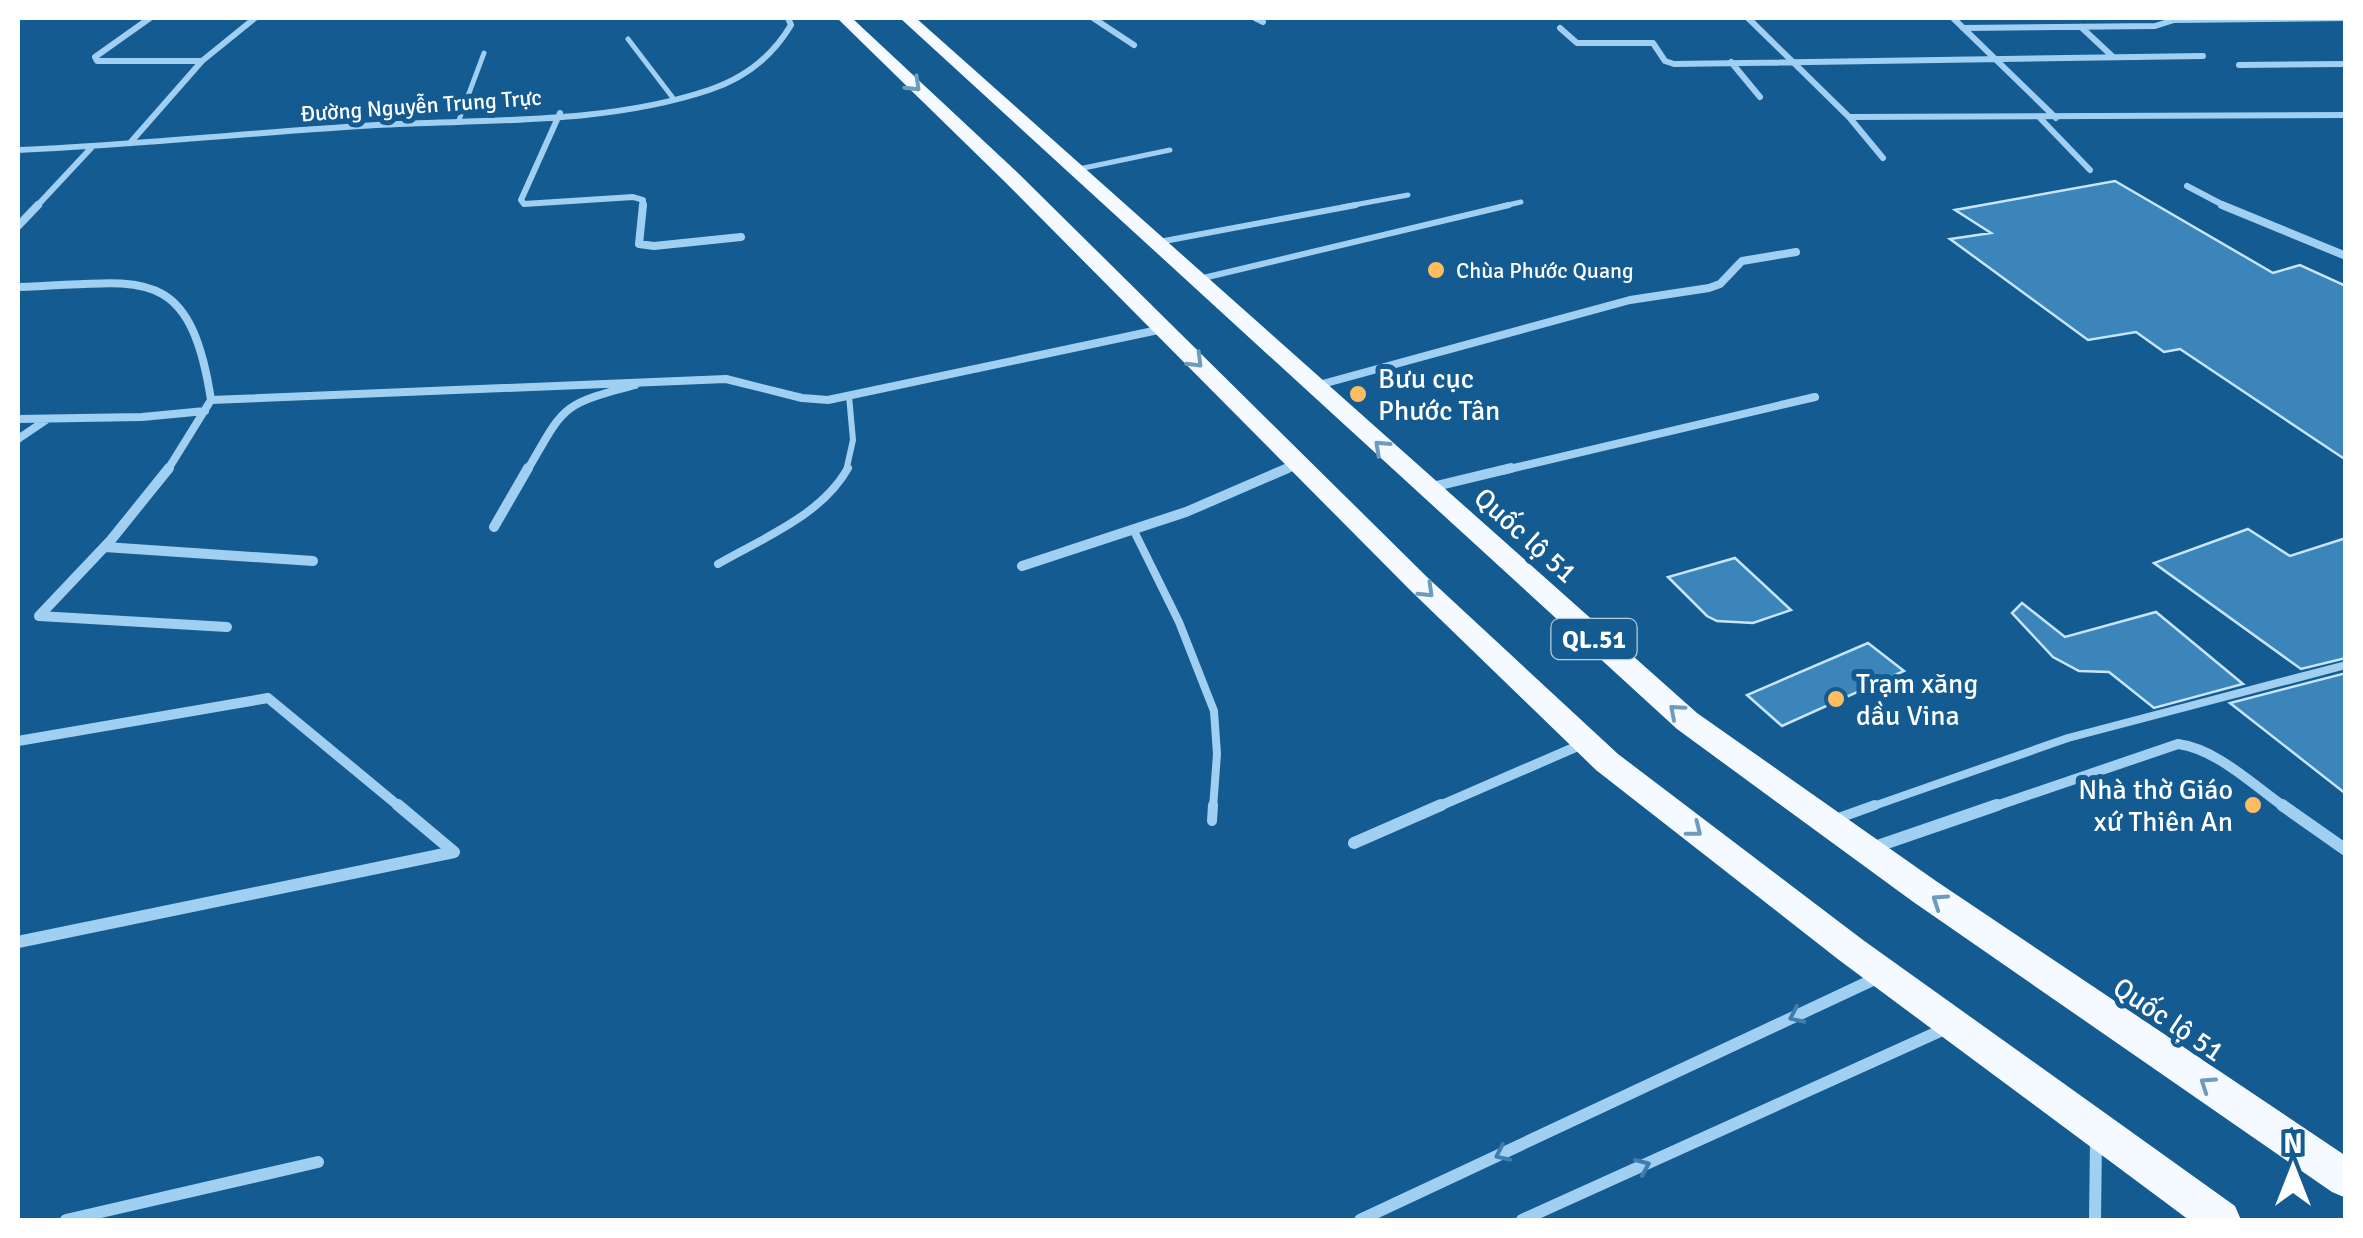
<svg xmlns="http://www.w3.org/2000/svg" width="2363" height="1238" font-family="Signika,sans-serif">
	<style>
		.building { fill: #3c85ba; stroke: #c7e6fd; stroke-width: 2.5 }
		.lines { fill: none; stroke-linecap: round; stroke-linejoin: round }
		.service-far3 { stroke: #a0cff2; stroke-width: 5 }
		.service-far2 { stroke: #a0cff2; stroke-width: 6 }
		.service-far1 { stroke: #a0cff2; stroke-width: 8 }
		.service { stroke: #a0cff2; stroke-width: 10 }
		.minor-far3 { stroke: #a0cff2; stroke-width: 6 }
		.minor-far2 { stroke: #a0cff2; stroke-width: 8 }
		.minor-far1 { stroke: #a0cff2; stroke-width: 10 }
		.minor { stroke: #a0cff2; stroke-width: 12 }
		.trunk { fill: #f4faff; fill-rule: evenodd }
		.oneway { stroke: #6d9bbd }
		.oneway2 { stroke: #3d7eae }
		.poi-dot { fill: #ffbd60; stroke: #135b91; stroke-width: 4 }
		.labels { text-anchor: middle; stroke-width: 10; stroke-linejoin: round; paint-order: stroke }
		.far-street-label { font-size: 22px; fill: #fff; stroke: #135b91 }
		.far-poi-label { font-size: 22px; fill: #fff; stroke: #135b91; text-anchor: start }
		.shield { fill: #135b91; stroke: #b8cede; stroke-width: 2.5 }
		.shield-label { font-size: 25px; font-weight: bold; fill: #fff }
		.poi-label { font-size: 28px; fill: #fff; stroke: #135b91; text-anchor: start }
		.street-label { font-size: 28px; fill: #fff; stroke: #135b91 }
	</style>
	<rect width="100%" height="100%" fill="#135b91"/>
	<path class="building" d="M2115,181L2273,273L2300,265L2346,286V460L2180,349L2164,352L2136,332L2088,340L1950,239L1991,233L1955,210Z
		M2248,529L2290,556L2346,538V658L2301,669L2154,563Z
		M1735,558L1791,610L1753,623L1717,621L1707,616L1668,577Z
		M2022,603L2065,637L2156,612L2243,684L2154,708L2109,672L2079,671L2053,657L2012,613Z
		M1868,643L1904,671L1782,726L1747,695Z
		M2346,673V794L2230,703Z"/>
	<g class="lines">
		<path class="service-far3" d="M628,39L673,98
			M459,120L484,53
			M1079,169L1170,150
			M1343,207L1408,195
			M1499,207L1521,202"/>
		<path class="service-far2" d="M1159,242L1356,205
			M1199,279L1509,205
			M846,471L853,440L849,396"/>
		<path class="service-far1" d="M1133,529L1179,622L1214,711L1217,754L1213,808
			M718,564C763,538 822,515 848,468
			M1868,808L2068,738L2346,665"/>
		<path class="service" d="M1836,819L1875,805
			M1212,821L1213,805"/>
		<path class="minor-far3" d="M150,18L95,57L97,61H202
			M1093,18L1134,45
			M1255,18L1263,22
			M1748,18L1849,117L2346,115
			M1953,18L2056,118
			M2081,27L2112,56
			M1560,28L1577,43H1653L1665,61L1674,64L2203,56
			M1963,28L2155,26L2174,20L2346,18
			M1731,62L1760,97
			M2239,65L2346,64
			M560,113L521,200L524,204L633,197L643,200L642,207
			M1849,117L1883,158
			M2040,118L2090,170
			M130,143L202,61L255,18
			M18,150C138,145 257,132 376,125C486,119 604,125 709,90C745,78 772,57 791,25L788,18
			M2187,186L2227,207
			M36,207L92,147"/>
		<path class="minor-far2" d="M643,205L639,244L654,246L741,237
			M2222,205L2346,256
			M18,226L38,205
			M18,287C137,284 189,257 211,400L726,379L802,398L828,400L1163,329
			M1315,386L1630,300L1709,288L1720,284L1742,261L1796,252
			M18,419L142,417L205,411
			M18,439L46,420
			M167,471L211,400
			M527,471C565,405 560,405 635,385
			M1282,471L1298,464
			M1501,471L1815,397"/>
		<path class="minor-far1" d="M1432,487L1511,468
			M494,527L528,468
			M105,547L313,561
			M1022,566L1186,512L1288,468
			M39,616L111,540L169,468
			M39,616L227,627
			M18,741L268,698L401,808
			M1435,808L1585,743
			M1990,808L2178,744C2217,749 2254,786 2286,808"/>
		<path class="minor" d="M398,805L454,852
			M2282,805L2346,850
			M1354,843L1441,805
			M1872,848L1997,805
			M18,942L454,852
			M66,1220L318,1162
			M1360,1220L1879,977
			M1522,1220L1949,1027
			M2095,1220L2096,1140"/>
		<path class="trunk" d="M837,18H852L1019,174L1427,577L1618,754L1863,940L2235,1206L2241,1220H2189L1839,960L1596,770L1409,589L1005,182Z
			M900,18H916L1697,713L1936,881L2346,1156V1198L2332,1192L1912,901L1677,729Z"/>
	</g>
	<defs><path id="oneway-chevron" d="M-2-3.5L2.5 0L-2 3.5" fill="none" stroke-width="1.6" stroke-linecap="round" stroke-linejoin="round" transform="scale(2.5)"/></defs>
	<g class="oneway">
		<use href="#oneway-chevron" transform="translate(914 85) rotate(44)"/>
		<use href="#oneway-chevron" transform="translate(1196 361) rotate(45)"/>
		<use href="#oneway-chevron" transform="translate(1381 447) rotate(-137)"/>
		<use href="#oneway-chevron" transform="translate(1427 591) rotate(44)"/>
		<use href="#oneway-chevron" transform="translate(1676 711) rotate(-139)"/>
		<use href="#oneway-chevron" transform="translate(1695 830) rotate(38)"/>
		<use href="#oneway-chevron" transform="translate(1939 901) rotate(-146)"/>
		<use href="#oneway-chevron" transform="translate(2207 1084) rotate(-146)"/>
	</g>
	<g class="oneway2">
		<use href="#oneway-chevron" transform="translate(1796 1016) rotate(155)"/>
		<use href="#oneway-chevron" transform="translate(1502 1154) rotate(155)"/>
		<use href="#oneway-chevron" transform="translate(1643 1166) rotate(-24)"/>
	</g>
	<g class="poi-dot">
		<circle cx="1436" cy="270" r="10"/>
		<circle cx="1358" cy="394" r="10"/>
		<circle cx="1836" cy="699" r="10"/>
		<circle cx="2253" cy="805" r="10"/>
	</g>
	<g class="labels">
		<g class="far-street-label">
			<text transform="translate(421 105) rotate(-4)" y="8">Đường Nguyễn Trung Trực</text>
		</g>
		<g class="far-poi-label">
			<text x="1456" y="278">Chùa Phước Quang</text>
		</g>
		<rect class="shield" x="1551.5" y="619" width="85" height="40" rx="8"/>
		<g class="shield-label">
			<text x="1594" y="648">QL.51</text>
		</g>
		<g class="poi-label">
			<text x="1378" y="388">Bưu cục<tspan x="1378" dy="32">Phước Tân</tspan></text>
			<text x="1856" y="693">Trạm xăng<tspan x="1856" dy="32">dầu Vina</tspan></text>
			<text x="2233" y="799" text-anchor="end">Nhà thờ Giáo<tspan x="2233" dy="32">xứ Thiên An</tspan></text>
		</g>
		<g class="street-label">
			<text transform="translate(1526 535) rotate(42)" y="10">Quốc lộ 51</text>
			<text transform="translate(2169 1019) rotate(34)" y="10">Quốc lộ 51</text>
		</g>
	</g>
	<rect width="2363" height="1238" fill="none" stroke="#ffffff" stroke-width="40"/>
	<g transform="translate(2293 1168)" stroke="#135b91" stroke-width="8" paint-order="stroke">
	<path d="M0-8L18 38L0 25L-18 38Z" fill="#ffffff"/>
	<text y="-15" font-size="28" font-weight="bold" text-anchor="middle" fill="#ffffff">N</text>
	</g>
</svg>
